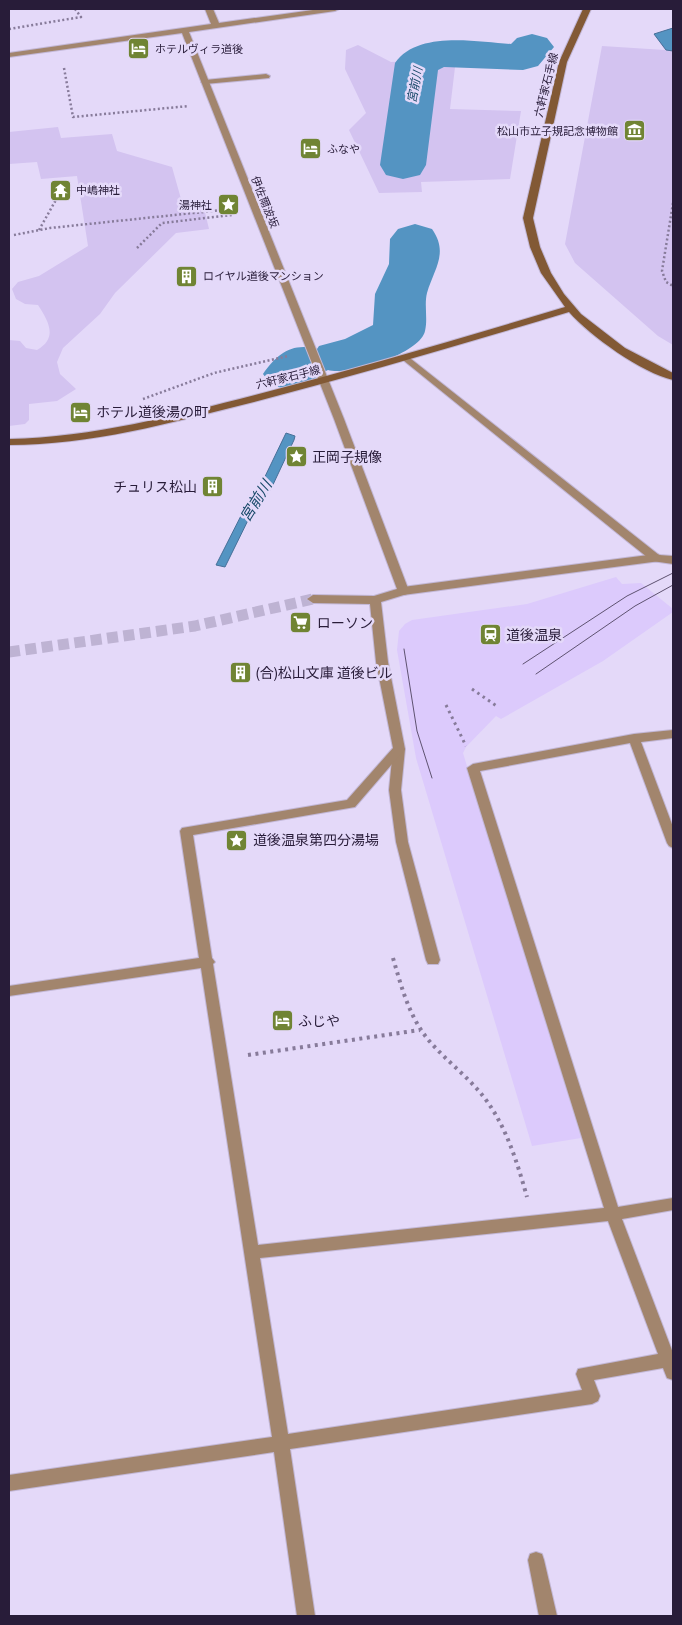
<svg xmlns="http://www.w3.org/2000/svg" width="682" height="1625" font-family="'Archivo Narrow','Noto Sans JP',sans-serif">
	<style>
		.built { fill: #dccafc }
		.green { fill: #d3c3f0 }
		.water { fill: #5494c2; stroke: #477099 }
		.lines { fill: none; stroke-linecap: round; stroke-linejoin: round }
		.river { fill: #5494c2; fill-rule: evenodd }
		.pedestrian-tunnel { stroke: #beb3d3; stroke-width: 11; stroke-dasharray: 11 5.5; stroke-linecap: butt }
		.service-casing { stroke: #c2b7d6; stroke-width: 2 }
		.minor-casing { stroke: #c2b7d6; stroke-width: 2 }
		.tertiary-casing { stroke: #c2b7d6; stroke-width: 2 }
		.secondary-casing { stroke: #c2b7d6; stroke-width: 2 }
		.path-far2 { stroke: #877b9a; stroke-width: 2.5; stroke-dasharray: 2 2.5; stroke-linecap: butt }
		.path-far1 { stroke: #877b9a; stroke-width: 3; stroke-dasharray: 2.5 4; stroke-linecap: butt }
		.path { stroke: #877b9a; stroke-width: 4; stroke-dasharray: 3 4.5; stroke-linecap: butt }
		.service { fill: #a2856d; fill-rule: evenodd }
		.minor { fill: #a2856d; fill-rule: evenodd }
		.tertiary { fill: #a2856d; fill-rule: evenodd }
		.secondary { fill: #825935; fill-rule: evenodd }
		.tram { stroke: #5e5270; stroke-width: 1 }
		.labels { text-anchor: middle; stroke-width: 5; stroke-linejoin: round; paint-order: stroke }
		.far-poi-label { font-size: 11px; fill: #281c39; stroke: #e4d9f9; text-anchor: start }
		.far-street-label { font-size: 11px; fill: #281c39; stroke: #e4d9f9 }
		.far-water-label { font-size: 12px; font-style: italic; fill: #174868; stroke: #e4d9f9 }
		.poi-label { font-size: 14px; fill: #281c39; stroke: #e4d9f9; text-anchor: start }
		.water-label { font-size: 15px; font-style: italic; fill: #174868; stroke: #e4d9f9 }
	</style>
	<rect width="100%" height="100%" fill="#e4d9f9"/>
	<path class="built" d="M616,577L622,584L641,583L673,609V612L603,661L501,719L496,716L466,747L463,753L581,1138L532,1146L416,758L397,650L399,631L405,624L412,620L527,604Z"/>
	<path class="green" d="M673,28V345L658,336L575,263L565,244L602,46L665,50L654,34Z
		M358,45L391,62L456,59L450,109L521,111L510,179L421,182L422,192L379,193L349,130L366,113L345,69L346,50Z
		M58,127L61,138L112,134L117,151L172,167L183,206L203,204L209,229L176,233L115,293L100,314L63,348L57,362L60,374L76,389L57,401L29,404V420L25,424L9,426V340L20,341L26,348L37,350C58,338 49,322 38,305L25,304L16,299L12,289L18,282L39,276L88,246L77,176L41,179L37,162L9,164V132Z"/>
	<path class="water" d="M673,28V51L666,50L654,34Z
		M286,433L295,436L294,440L270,491L257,502L225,567L216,565L250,498L259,489Z"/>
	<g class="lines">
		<path class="river" d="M532,34L547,38L554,47L538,66L523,70L444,67L438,70L426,165L420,175L403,179L386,175L380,165L395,63C418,30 477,42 511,44L517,38Z
			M415,224L432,229C449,253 434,269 427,293C424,305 428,319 425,331C420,354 349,376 328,370L318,375L309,385L290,390L271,385L263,374C277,354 292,342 317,349L319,346L345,339L373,325L375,294L389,264L390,239L398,229Z"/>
		<path class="pedestrian-tunnel" d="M9,652L195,626L313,599"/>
		<defs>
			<path id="service" d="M266,74L270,76L269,78L205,84L201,82L205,80Z
				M399,745L405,749L401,790L408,842L440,960L438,964H428L426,960L396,842L389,790L393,749Z"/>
			<path id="minor" d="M205,9H213L219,23L320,9H339L335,11L189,32L344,419L409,591L407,594L381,602L388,662L405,749L355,807L193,835L212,958L215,962L213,964L258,1245L604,1208L467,768L473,764L634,734L673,730V738L641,742L673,827V848L669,846L667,843L630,743L480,771L618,1207L673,1198V1210L622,1219L673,1353V1380L667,1378L663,1368L594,1380L600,1396L598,1401L592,1404L290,1449L315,1616H297L274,1452L9,1491V1475L272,1437L201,968L9,996V986L199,958L180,831L182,828L347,800L393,748L376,662L370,604L313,603L307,599L313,595L374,596L397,589L334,419L182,33L9,57V53L211,24ZM608,1221L658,1354L578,1369L576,1374L582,1390L288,1434L260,1258Z
				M406,355L659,555L673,556V564L652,561L627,541L403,360V356Z
				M536,1552L542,1554L544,1560L557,1616H539L528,1560L530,1554Z"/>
			<path id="tertiary" d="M656,554L660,555L662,558L660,561L403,595L397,591L403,587Z"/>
			<path id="secondary" d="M583,9H591L567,62L533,218L540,247L551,273L564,294L581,314L625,348L673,373V380C642,373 590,336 569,312C463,344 357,375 250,403C170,423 91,445 9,445V439C94,437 173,416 255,395C359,368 462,338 565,307L541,273L530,247L523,218L559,62Z"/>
		</defs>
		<use href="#service" class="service-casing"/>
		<use href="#minor" class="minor-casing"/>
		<use href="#tertiary" class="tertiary-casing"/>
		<use href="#secondary" class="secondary-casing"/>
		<path class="path-far2" d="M9,29L81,17L75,9
			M64,68L73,117L189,106
			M673,203L662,271L666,282L673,286
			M39,230L57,198
			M14,235L50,228L232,209
			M137,248L162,223L232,215
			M143,399L214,373L288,356"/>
		<path class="path-far1" d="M472,689L498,707
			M446,705L466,746"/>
		<path class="path" d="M393,958C402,989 410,1020 432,1044C448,1062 468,1077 483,1096C506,1125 517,1162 527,1197
			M248,1055L420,1030"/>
		<use href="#service" class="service"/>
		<use href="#minor" class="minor"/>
		<use href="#tertiary" class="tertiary"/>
		<use href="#secondary" class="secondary"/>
		<path class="tram" d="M404,649L417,731L432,778
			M523,664L627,596L673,573
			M536,674L635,606L673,585"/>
	</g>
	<defs>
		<symbol id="hotel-square" viewBox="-11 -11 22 22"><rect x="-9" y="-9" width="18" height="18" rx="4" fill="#708434" stroke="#e4d9f9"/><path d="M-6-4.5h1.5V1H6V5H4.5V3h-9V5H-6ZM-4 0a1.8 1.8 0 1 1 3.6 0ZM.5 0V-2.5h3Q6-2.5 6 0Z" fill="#fff"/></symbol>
		<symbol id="museum-square" viewBox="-11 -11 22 22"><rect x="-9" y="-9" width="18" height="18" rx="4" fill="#708434" stroke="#e4d9f9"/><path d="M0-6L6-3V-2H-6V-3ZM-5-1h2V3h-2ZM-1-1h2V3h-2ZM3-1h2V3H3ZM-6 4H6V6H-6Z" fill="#fff"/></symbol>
		<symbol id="temple-square" viewBox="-11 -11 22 22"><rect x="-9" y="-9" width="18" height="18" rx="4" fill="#708434" stroke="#e4d9f9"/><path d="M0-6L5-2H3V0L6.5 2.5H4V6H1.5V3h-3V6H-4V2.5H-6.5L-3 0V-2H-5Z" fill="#fff"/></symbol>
		<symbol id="sight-square" viewBox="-11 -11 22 22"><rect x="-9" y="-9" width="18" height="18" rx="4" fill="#708434" stroke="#e4d9f9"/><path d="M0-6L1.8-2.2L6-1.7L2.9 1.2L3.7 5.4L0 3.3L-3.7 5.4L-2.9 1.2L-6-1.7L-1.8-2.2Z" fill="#fff"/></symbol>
		<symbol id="building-square" viewBox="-11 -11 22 22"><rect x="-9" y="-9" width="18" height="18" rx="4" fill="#708434" stroke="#e4d9f9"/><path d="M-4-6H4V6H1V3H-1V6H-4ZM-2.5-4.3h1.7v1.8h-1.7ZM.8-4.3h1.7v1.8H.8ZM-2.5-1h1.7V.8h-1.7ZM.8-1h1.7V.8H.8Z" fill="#fff"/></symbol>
		<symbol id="supermarket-square" viewBox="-11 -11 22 22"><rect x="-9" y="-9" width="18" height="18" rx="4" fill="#708434" stroke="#e4d9f9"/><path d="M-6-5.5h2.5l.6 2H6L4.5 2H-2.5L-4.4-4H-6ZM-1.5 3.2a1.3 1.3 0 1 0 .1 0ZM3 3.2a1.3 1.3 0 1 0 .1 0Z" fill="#fff"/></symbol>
		<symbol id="station-square" viewBox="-11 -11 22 22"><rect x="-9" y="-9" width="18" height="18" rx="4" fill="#708434" stroke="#e4d9f9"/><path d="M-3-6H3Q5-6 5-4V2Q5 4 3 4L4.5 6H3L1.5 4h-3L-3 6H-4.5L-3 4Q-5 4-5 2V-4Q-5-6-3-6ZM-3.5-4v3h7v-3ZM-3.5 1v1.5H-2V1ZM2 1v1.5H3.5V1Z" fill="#fff"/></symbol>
	</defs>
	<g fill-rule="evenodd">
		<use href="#hotel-square" x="126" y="36" width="25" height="25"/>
		<use href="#museum-square" x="622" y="118" width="25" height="25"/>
		<use href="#hotel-square" x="298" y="136" width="25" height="25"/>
		<use href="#temple-square" x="48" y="178" width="25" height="25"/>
		<use href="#sight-square" x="216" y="192" width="25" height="25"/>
		<use href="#building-square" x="174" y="264" width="25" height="25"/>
		<use href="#hotel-square" x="68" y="400" width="25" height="25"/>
		<use href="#sight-square" x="284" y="444" width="25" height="25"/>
		<use href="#building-square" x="200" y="474" width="25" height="25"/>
		<use href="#supermarket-square" x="288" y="610" width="25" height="25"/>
		<use href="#station-square" x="478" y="622" width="25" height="25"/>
		<use href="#building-square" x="228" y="660" width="25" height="25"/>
		<use href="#sight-square" x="224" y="828" width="25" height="25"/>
		<use href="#hotel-square" x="270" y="1008" width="25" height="25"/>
	</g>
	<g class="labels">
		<g class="far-poi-label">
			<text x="155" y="53">ホテルヴィラ道後</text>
			<text x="618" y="135" text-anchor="end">松山市立子規記念博物館</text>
			<text x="327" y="153">ふなや</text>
			<text x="76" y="194">中嶋神社</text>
			<text x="212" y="209" text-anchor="end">湯神社</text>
			<text x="203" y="280">ロイヤル道後マンション</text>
		</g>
		<g class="far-street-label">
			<text transform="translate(546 85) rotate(-76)" y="4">六軒家石手線</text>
			<text transform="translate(265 202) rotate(68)" y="4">伊佐爾波坂</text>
			<text transform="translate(288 377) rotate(-14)" y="4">六軒家石手線</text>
		</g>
		<g class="far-water-label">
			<text transform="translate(415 85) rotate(-79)" y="4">宮前川</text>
		</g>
		<g class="poi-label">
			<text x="96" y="417">ホテル道後湯の町</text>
			<text x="312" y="462">正岡子規像</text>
			<text x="197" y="492" text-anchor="end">チュリス松山</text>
			<text x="317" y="628">ローソン</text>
			<text x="506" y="640">道後温泉</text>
			<text x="256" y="678">(合)松山文庫 道後ビル</text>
			<text x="253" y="845">道後温泉第四分湯場</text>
			<text x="298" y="1026">ふじや</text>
		</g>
		<g class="water-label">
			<text transform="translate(256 501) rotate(-58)" y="5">宮前川</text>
		</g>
	</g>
	<rect width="682" height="1625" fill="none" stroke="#281c39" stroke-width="20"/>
</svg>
